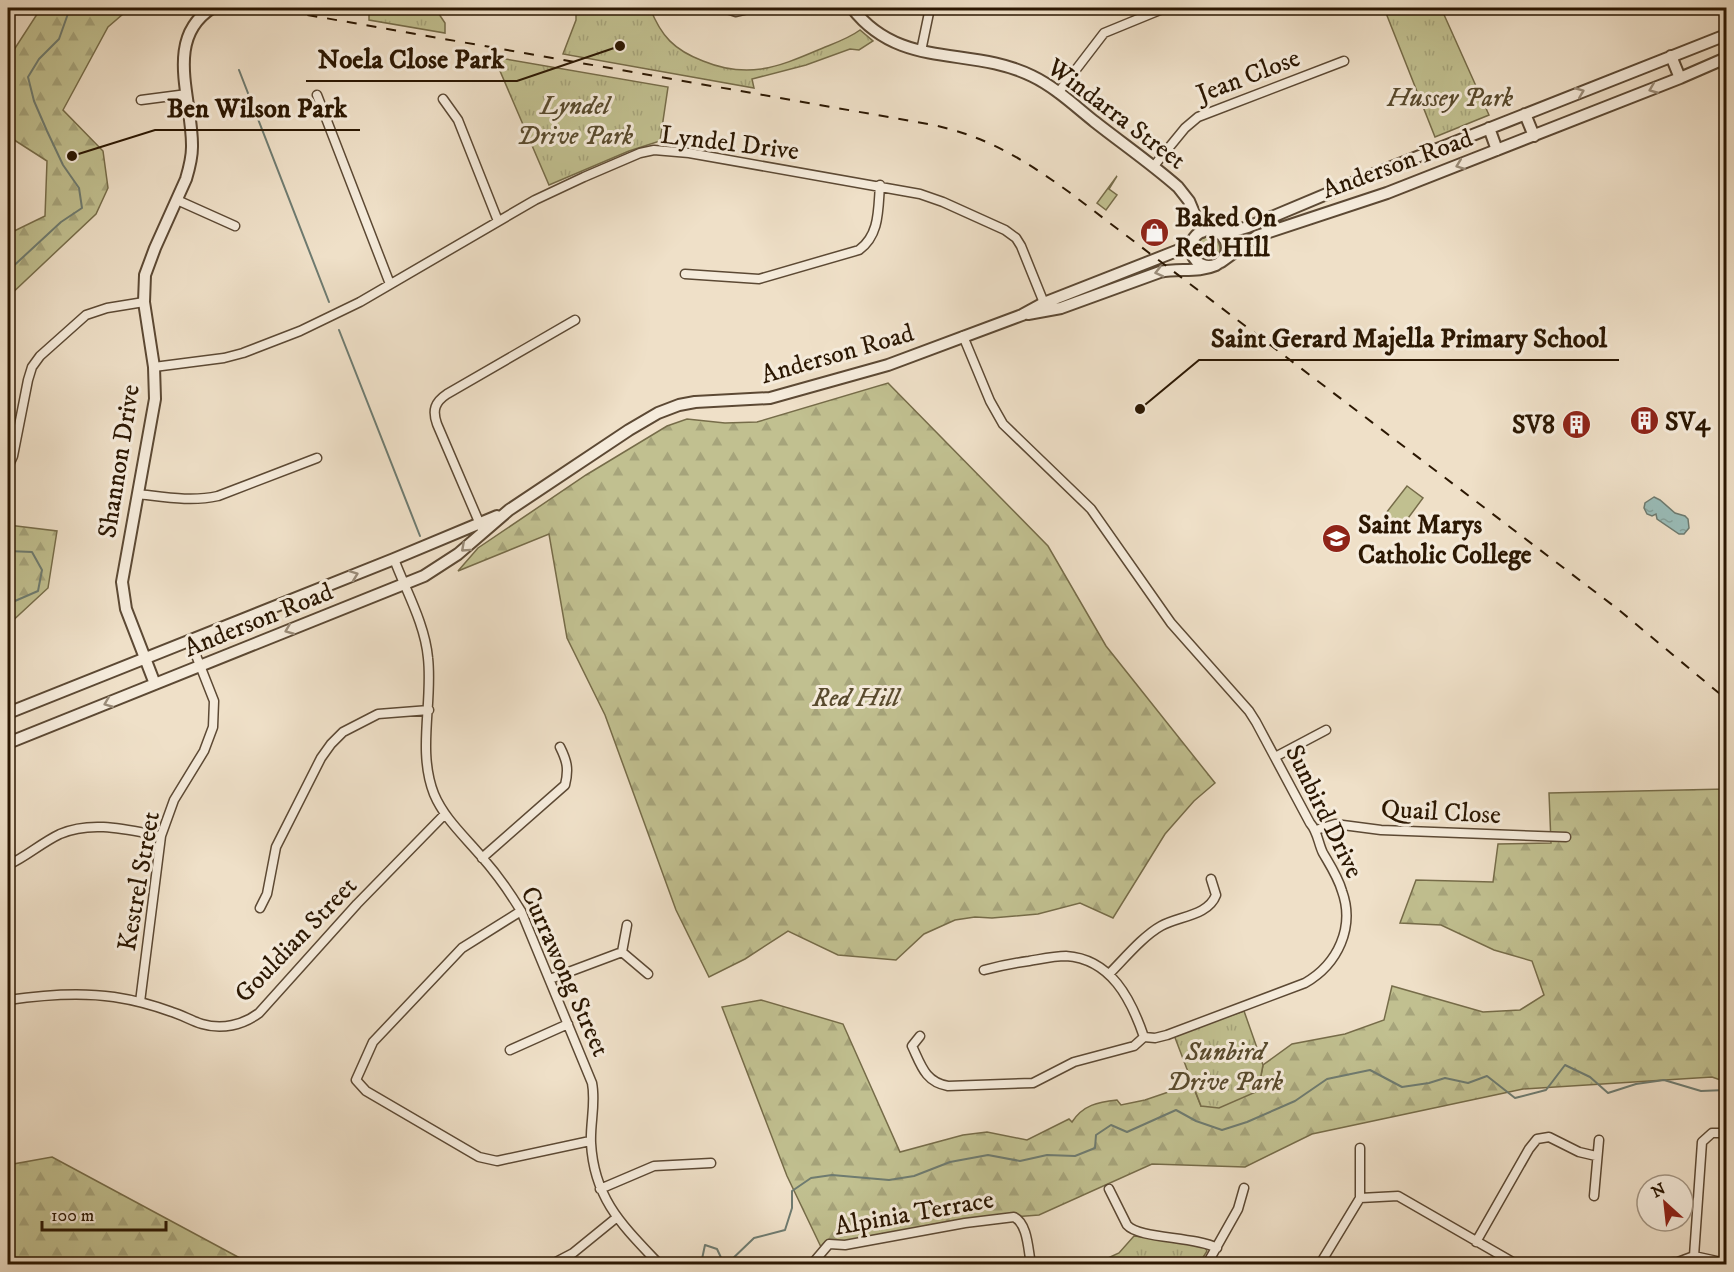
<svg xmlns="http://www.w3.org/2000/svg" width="1734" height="1272" font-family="'IM FELL DW Pica',serif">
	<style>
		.grass { fill: #c1c090; stroke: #766c49; stroke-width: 1.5 }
		.forest { fill: url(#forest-firs); stroke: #766c49; stroke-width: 1.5 }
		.park { fill: url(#park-tufts); stroke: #766c49; stroke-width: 1.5 }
		.water { fill: url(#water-ripples); stroke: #6e7b70; stroke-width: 1.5 }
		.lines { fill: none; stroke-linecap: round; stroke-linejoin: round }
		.stream { stroke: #6e7b70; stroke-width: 2 }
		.minor-casing { stroke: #5c4934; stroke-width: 11 }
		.tertiary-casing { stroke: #5c4934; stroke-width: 14 }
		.minor { stroke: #f5ebdb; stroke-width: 8 }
		.tertiary { stroke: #f5ebdb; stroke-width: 10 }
		.rail { stroke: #2b1702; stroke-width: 2; stroke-dasharray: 10 10; stroke-linecap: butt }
		.oneway { stroke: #9a8c79 }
		.labels { text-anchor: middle; stroke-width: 6; stroke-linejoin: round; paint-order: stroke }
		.street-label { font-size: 26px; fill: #2b1702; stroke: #f5ebdb }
		.park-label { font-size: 26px; font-style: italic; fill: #584a2d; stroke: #f5ebdb }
		.poi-label { font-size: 26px; font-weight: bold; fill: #2b1702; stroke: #f5ebdb; text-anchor: start }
		.leader { fill: none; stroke: #2b1702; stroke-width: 2 }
		.callout-dot { fill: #2b1702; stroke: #f5ebdb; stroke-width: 2 }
		.callout-label { font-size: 27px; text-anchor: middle; font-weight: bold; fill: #2b1702; stroke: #f5ebdb; stroke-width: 6; stroke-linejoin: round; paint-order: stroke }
	</style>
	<defs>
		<pattern id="forest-firs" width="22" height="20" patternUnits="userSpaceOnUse" patternTransform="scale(1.5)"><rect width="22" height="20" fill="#c1c090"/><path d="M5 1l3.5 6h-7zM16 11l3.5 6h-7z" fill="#a6a47b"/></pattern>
		<pattern id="park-tufts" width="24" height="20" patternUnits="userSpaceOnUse" patternTransform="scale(1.5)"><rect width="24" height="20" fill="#c1c090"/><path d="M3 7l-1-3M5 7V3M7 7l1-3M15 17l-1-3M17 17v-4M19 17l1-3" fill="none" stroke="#a6a47b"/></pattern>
		<pattern id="water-ripples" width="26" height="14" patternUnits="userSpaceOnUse" patternTransform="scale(1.5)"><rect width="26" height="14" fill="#9abdb9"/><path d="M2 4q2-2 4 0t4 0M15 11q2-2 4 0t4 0" fill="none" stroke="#85a29d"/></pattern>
	</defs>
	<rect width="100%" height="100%" fill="#efe0c8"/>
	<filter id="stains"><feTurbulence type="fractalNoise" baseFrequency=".00333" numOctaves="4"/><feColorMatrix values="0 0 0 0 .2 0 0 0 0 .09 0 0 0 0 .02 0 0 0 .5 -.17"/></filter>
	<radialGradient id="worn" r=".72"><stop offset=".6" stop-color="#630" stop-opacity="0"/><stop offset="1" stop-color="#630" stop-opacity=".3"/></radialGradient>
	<path class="grass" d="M1117,176L1109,189L1117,195L1106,210L1097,203Z
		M1196 249a12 12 0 1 1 24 0a12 12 0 1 1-24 0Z
		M1407,486L1423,498L1400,529L1383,517Z"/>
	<path class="forest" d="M41,8H130L108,27L63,110L103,151L108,188L96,214L8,297V234L45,216L47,161L8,136V59Z
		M888,383L1048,546L1106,646L1215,783L1194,801L1165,834L1113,918L1080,903L1038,914L992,918L975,917L955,920L924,934L896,960L838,955L788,931L745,959L709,977L676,910L605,715L567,638L549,534L458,571L478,548L586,475L667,426L687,419L725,423L757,422Z
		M8,525L57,531L48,588L8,625Z
		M1726,789V1082L1712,1077L1523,1089L1312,1134L1245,1167L1152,1164L1039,1215L950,1222L821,1247L787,1176L722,1007L761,1000L843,1024L900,1152L963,1135L987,1132L1027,1140L1069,1119L1072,1122C1083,1105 1098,1102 1117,1100L1121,1105L1145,1100L1192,1084L1201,1106L1258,1091L1263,1065L1292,1044L1345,1034L1384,1020L1392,986L1483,1012L1520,1010L1544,995L1532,961L1494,950L1441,925L1400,923L1416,880L1493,882L1498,844L1551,843L1549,793Z
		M52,1157L251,1264H8V1165Z"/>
	<path class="park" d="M379,8H435L445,23V33L369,20V11Z
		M576,8H650C661,36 674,50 703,61C747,79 776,68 818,50C832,44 848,39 860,30L873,41L859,50L850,49L806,65L752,79L754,88L563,54L576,20Z
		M1384,8H1441L1489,115L1435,137Z
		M494,57L668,87L660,141L629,151L549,185Z
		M1244,1011L1263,1065L1258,1091L1219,1108L1201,1106L1174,1035Z
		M1134,1236L1203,1244L1207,1251L1199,1264H1095L1119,1253Z"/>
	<path class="water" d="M1654,497L1660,500L1675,513L1685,516L1688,519L1689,528L1684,534H1679L1657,519L1656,514L1652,516L1647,514L1644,508L1645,503Z"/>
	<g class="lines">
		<path class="stream" d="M239,70L329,302
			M8,271L61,222L82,208L79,188L63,165L47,131L34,101L28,77L39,59L59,39L70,8
			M339,330L420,536
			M8,551L32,552L42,570L38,591L8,604
			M703,1264L702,1259L705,1245L717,1249L724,1264
			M727,1264L754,1238L785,1230L792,1208V1191L811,1178L832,1175L889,1180L914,1176L950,1162L988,1155L1020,1161L1047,1155L1075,1156L1095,1148L1096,1135L1111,1125L1127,1132L1176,1110L1196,1121L1222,1130L1247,1122L1295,1101L1327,1079L1370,1070L1402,1087L1429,1083L1445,1078L1468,1083L1487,1076L1515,1098L1546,1090L1565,1065L1590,1077L1608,1093L1636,1084L1664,1080L1701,1091L1726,1090"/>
		<defs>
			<path id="minor" d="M724,8L736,12L753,8
				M921,51L930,8
				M1058,93L1104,33L1165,8
				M317,95L390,284
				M443,99L458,120L498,221
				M141,100L187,94
				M1153,167L1185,128L1198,117L1344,61
				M177,200L235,226
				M685,274L759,279L859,250C880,235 878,209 880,185
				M154,367L224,358L243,353L300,331L360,302L535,200L584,177L640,153L654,150L689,153L920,194L943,202L1005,230L1016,238L1021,246L1044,303
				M8,467L13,456L28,380L32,367L40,356L86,315L107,308L144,302
				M138,494C165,497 191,502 218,496L317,458
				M482,529L437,424C432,410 435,402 447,394L575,320
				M394,559C406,591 425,624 428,658C433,703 417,751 434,794C444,818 464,836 481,856C496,873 509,891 521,911L592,1083C596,1103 590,1123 591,1143C594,1199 623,1226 659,1264
				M1275,757L1326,730
				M1316,830L1335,824L1381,830L1566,837
				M482,858L565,785C569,769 567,761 560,747
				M8,865C26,857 41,843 60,834C92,820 128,830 161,836
				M260,908L267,894L276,847L321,758L331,744L343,732L378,714L429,710
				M521,911L462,948L373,1042L356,1080L366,1091L479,1157L497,1161L590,1141
				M622,952L648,974
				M984,970C999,966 1014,963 1029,961C1041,959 1054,956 1066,956C1111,959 1131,999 1144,1037
				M1109,974C1124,959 1143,936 1161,926C1179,916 1208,916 1216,895L1211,879
				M550,979L622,952L627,925
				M8,1000C42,995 80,992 114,997C134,1000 153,1005 172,1012C182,1015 192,1021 202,1024C222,1030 243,1025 259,1013L357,904L445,814
				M140,1002L161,836L174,800L204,751L213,727L214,701L190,640
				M920,1036L912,1046C921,1065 925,1082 948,1086L1033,1083L1074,1062L1134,1046L1144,1037L1155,1038L1167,1035L1305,983C1338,964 1355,927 1342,891C1338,877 1330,865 1323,853C1318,843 1318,832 1310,823L1256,722L1249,711L1171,623L1091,509L1003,424L990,401L963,336
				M510,1050L568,1024
				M1360,1148V1198
				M600,1189L654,1166L711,1163
				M1109,1189L1127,1225C1139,1239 1194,1236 1217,1248
				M1594,1196L1599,1140
				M1476,1242L1529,1149L1537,1139L1549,1137L1579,1152L1596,1156
				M1694,1256L1726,1263
				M552,1264L573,1253L616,1218
				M812,1264L829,1244L845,1245L965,1223L1014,1217C1028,1224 1028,1250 1031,1264
				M1207,1264L1238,1209L1244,1188
				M1320,1264L1360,1198L1398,1196L1516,1264
				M1648,1264L1678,1262L1694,1256L1702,1142L1712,1133H1726"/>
			<path id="tertiary" d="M852,8C901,71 969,45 1032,76C1055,87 1075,106 1095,122C1123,144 1152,164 1178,187L1189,201L1202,232
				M1671,56L1680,78
				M1525,114L1534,136
				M1489,128L1497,150
				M1191 248a18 18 0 1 1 36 0a18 18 0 1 1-36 0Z
				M1215,231H1234L1248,227L1379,172L1726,35
				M1221,262L1257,236L1387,193L1680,78L1726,58
				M1028,314L1061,308L1160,272C1179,268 1198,273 1216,265
				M155,684L126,609L122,582L155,399L154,367L144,302L145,275L155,248L186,179C189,169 192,158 192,147C193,100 163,39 212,8
				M8,713L394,559L497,516
				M8,743L424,576L458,554L509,510L629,430L658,413L679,405L695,402L770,398L888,365L1022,315L1044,303L1179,250L1194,239"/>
		</defs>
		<use href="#minor" class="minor-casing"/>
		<use href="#tertiary" class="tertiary-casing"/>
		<use href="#minor" class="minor"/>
		<use href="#tertiary" class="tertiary"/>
		<path class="rail" d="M268,8L928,124C985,135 1023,159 1069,192L1619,610L1726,699"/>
	</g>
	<defs><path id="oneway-chevron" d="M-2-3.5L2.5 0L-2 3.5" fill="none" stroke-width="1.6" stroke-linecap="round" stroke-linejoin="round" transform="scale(1.5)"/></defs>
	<g class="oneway">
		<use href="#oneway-chevron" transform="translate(1653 89) rotate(158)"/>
		<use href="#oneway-chevron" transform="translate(1580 92) rotate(-22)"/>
		<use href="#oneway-chevron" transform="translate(1460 165) rotate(159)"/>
		<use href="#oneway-chevron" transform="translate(1159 272) rotate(166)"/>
		<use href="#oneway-chevron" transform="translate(465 548) rotate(138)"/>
		<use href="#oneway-chevron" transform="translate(354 575) rotate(-21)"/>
		<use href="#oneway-chevron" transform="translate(289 630) rotate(158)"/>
		<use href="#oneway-chevron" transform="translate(108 703) rotate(158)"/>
	</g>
	<defs>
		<symbol id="shop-disc" viewBox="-11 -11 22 22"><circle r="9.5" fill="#8f2418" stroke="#f5ebdb"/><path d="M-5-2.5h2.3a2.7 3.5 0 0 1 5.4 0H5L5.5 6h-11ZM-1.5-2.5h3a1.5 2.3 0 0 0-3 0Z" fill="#fff"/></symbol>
		<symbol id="building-disc" viewBox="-11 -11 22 22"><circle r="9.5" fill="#8f2418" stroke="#f5ebdb"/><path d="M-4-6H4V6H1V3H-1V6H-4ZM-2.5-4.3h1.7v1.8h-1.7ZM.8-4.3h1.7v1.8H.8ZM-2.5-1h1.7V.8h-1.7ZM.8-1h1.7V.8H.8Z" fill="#fff"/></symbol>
		<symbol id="school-disc" viewBox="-11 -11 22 22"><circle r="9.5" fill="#8f2418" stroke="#f5ebdb"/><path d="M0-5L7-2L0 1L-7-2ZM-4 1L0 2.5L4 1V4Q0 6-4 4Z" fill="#fff"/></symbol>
	</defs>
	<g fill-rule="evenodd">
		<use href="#shop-disc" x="1138" y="216" width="33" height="33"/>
		<use href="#building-disc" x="1628" y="404" width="33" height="33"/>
		<use href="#building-disc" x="1560" y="408" width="33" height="33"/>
		<use href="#school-disc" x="1320" y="522" width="33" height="33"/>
	</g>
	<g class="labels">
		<g class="street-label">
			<text transform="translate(1248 75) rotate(-21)" y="9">Jean Close</text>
			<text transform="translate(1117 113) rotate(37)" y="9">Windarra Street</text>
			<text transform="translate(730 142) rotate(7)" y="9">Lyndel Drive</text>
			<text transform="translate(1397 163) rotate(-20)" y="9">Anderson Road</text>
			<text transform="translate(837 353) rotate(-16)" y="9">Anderson Road</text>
			<text transform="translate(118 461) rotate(-81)" y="9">Shannon Drive</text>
			<text transform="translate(258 619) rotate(-22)" y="9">Anderson Road</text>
			<text transform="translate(1325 811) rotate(64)" y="9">Sunbird Drive</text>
			<text transform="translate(1441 811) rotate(3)" y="9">Quail Close</text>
			<text transform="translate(138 881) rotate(-80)" y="9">Kestrel Street</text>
			<text transform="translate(295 939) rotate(-46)" y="9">Gouldian Street</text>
			<text transform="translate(566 971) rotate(66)" y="9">Currawong Street</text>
			<text transform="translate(914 1212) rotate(-10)" y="9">Alpinia Terrace</text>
		</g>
		<g class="park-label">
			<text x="1450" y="106">Hussey Park</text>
			<text x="575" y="114">Lyndel<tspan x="575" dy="30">Drive Park</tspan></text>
			<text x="856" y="706">Red Hill</text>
			<text x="1225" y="1060">Sunbird<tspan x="1225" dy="30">Drive Park</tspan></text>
		</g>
		<g class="poi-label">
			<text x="1175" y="226">Baked On<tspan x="1175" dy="30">Red HIll</tspan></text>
			<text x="1665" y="430">SV4</text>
			<text x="1555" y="433" text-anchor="end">SV8</text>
			<text x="1358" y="533">Saint Marys<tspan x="1358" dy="30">Catholic College</tspan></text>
		</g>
	</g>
	<path class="leader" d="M620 46L517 81H306M72 156L155 130H360M1140 409L1199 360H1619"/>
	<g class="callout-dot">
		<circle cx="620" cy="46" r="6"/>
		<circle cx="72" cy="156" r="6"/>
		<circle cx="1140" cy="409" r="6"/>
	</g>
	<g class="callout-label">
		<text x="411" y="68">Noela Close Park</text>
		<text x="257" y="117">Ben Wilson Park</text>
		<text x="1409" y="347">Saint Gerard Majella Primary School</text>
	</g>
	<rect width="1734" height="1272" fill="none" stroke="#efe0c8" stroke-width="30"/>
	<rect x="9" y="9" width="1716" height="1254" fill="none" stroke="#2b1702" stroke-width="3"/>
	<rect x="15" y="15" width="1704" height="1242" fill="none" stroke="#2b1702" stroke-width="1.5"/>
	<g transform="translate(1665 1203) rotate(333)"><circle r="28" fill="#f5ebdb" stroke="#a49684" stroke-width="1.5"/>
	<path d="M0-4.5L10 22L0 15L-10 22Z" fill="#8f2418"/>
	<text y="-9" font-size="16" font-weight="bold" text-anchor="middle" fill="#2b1702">N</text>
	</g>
	<path d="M42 1221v9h124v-9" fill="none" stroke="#2b1702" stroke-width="3"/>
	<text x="51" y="1221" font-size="18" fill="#2b1702" stroke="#f5ebdb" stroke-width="4.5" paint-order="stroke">100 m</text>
	<rect width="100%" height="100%" filter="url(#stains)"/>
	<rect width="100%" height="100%" fill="url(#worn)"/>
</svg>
